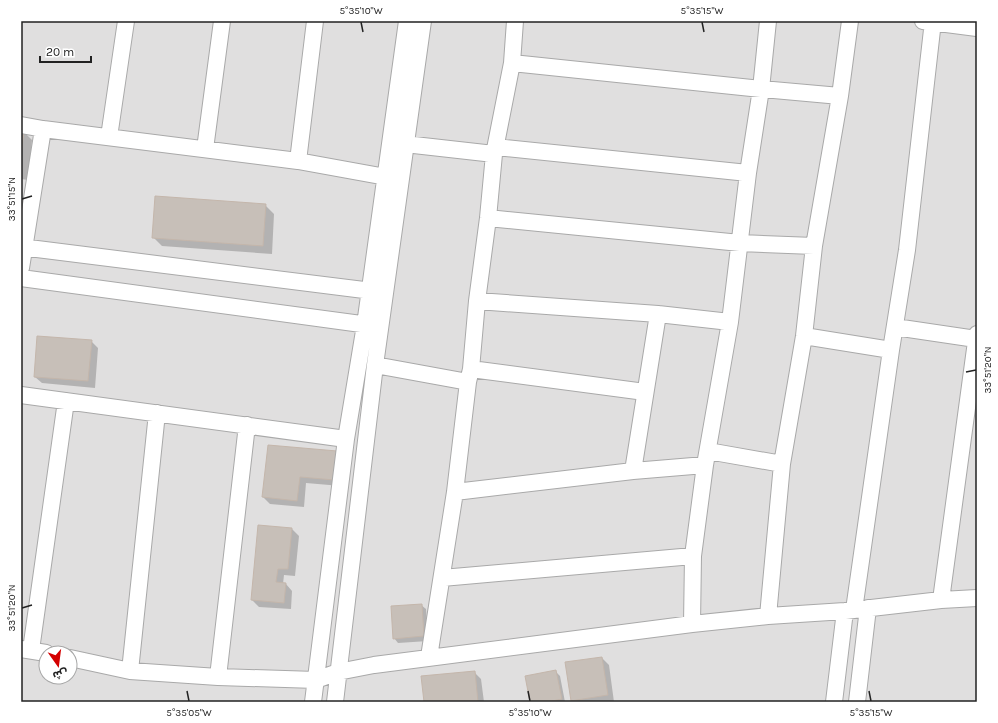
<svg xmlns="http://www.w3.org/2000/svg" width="998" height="723" font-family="Karla,'Noto Sans Arabic',sans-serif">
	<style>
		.residential { fill: #e0dfdf; fill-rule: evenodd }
		.shadow { fill: #0003 }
		.building { fill: #c7bfb8; stroke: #c4b6ab }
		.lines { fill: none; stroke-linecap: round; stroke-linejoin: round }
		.street-casing { stroke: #a9a9a9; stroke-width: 18 }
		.street { stroke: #fff; stroke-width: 16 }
		.ticks { fill: none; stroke: #222; stroke-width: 1.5 }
		.neatline { fill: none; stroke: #222; stroke-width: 1.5 }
		.ticks-label { font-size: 10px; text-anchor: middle; fill: #222 }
	</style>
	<rect width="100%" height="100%" fill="#f2efe9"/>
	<path class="residential" d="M21,21H977V702H21ZM46,653H70V677H46Z"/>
	<path class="shadow" d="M21,130L23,131L32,140L28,180L21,179Z
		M265,205L274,214L272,254L162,246L153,237Z
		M91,341L98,348L95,388L42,383L35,377Z
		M337,452L341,486L306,483L304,507L270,504L263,497Z
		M292,529L299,536L295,576L284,575L283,584H286L292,591L291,609L259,607L252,600Z
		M421,605L426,609L428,641L398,643L394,638Z
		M602,658L609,665L614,702H573L572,701Z
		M555,671L560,676L565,702H531Z
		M474,672L481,679L484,702H425Z"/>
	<path class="building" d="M21,129L24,130L21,156Z
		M155,196L266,204L263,246L152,238Z
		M37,336L92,340L88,381L34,377Z
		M268,445L337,451L334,480L300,477L297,501L262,497Z
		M258,525L292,528L288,569H278L276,582L286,583L284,603L251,600Z
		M422,604L424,636L393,639L391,606Z
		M602,657L608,695L571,701L565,662Z
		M556,670L562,699L547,702H530L525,676Z
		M475,671L478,702H424L421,676Z"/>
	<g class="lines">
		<defs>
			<path id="street" d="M923,21L977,28
				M512,63L761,89L840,96
				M21,125L43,129L298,161L386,177
				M109,137L126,21
				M405,144L494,154
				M496,147L748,173
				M205,149L222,21
				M298,161L315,21
				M488,218L740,243L814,246
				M21,247L380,292
				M21,268L43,129
				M21,278L376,326
				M477,301L658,314L730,322
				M895,327L976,339
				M804,336L891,350
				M375,365L468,382
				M471,369L645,392
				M21,395L346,439
				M708,451L782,464
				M633,471L658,314
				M455,492L633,471L705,465
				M442,578L693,556
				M941,600L977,334
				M854,610L891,350L907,250L933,21
				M768,616L782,464L804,336L814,246L840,96L850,21
				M692,624L693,556L705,465L730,322L748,173L761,89L768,21
				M21,649L46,653
				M31,650L66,401
				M429,657L455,492L468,382L471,369L477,301L488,218L494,154L512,63L515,21
				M70,658L130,671L218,677L316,680L338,672L374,665L692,624L768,616L845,611L941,600L977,598
				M130,671L157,413
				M218,677L247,425
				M313,702L346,439L365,325L407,21
				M335,702L375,365L423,21
				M834,702L845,611
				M857,702L868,608"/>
		</defs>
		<use href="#street" class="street-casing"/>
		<use href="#street" class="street"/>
	</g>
	<path class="ticks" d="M361,22L363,32M702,22L704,32M22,199L32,196M966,372L976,370M22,608L32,605M187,691L189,701M528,691L530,701M869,691L871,701"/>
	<rect width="998" height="723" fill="none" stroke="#ffffff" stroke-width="44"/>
	<g transform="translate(58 665) rotate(166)"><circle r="19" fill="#ffffff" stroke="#a7a7a7"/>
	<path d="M0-3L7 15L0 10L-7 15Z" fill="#d40000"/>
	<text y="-6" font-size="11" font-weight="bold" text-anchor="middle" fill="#222222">ش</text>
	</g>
	<path d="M40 56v6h51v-6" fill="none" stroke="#222222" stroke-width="2"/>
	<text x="46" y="56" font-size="12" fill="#222222" stroke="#ffffff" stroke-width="3" paint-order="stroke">20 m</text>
	<rect x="22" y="22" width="954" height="679" class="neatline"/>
	<g class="ticks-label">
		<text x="361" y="14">5°35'10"W</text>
		<text x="702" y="14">5°35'15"W</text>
		<text transform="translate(11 199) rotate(-90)" y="4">33°51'15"N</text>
		<text transform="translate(987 370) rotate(-90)" y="4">33°51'20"N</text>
		<text transform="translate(11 608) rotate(-90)" y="4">33°51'20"N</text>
		<text x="189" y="716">5°35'05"W</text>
		<text x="530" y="716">5°35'10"W</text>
		<text x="871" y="716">5°35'15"W</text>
	</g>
</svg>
